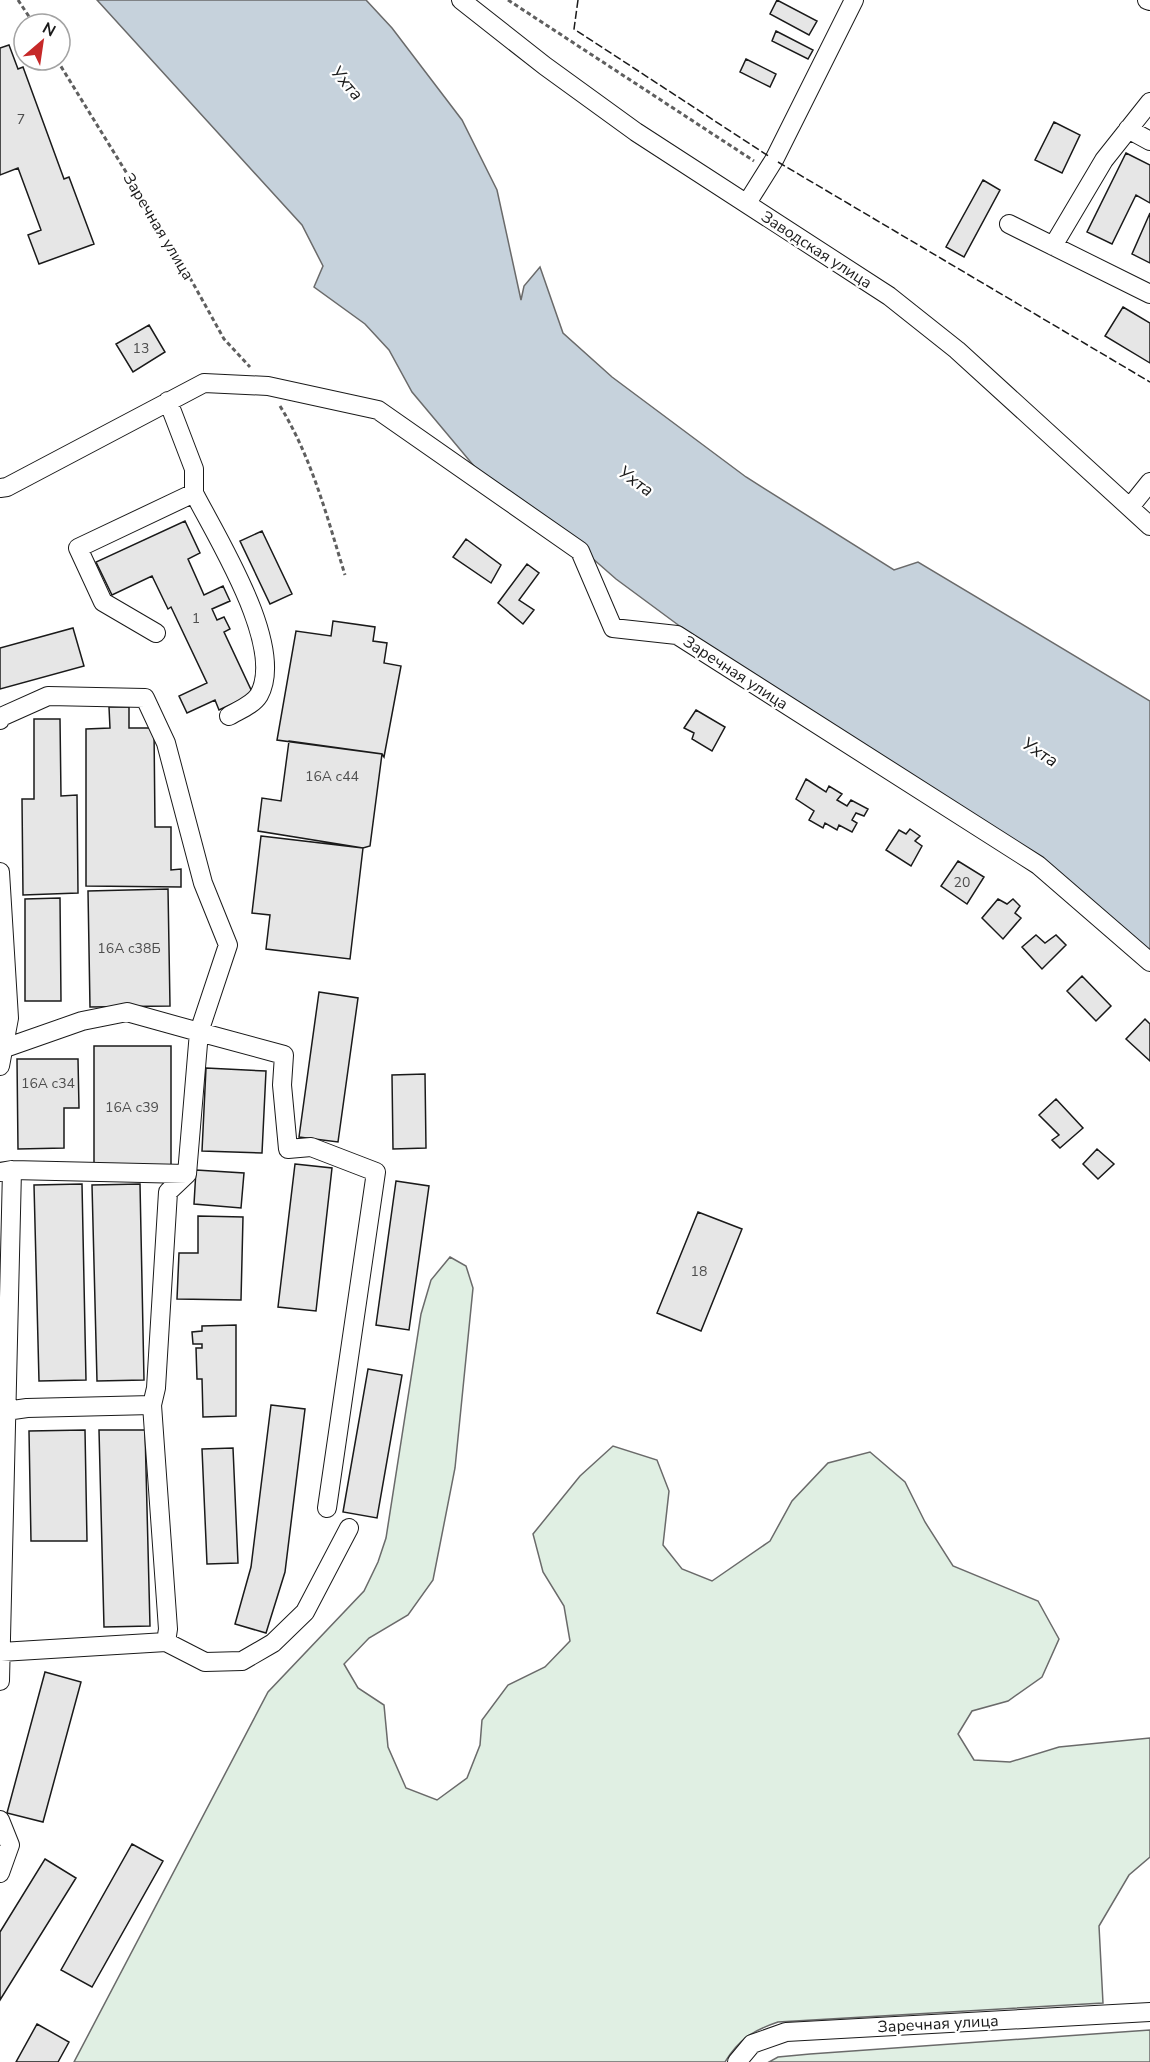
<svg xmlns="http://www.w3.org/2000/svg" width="1150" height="2062" font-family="'Nunito Sans',sans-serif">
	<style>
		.green { fill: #e0efe3; stroke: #6a6a6a; stroke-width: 1.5 }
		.water { fill: #c6d2dc; stroke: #6a6a6a; stroke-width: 1.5 }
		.building { fill: #e6e6e6; stroke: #1a1a1a; stroke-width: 1.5 }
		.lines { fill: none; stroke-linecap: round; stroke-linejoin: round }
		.minor-casing { stroke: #1a1a1a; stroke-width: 20 }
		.path { stroke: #5f5f5f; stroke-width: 3; stroke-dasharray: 4.5 3; stroke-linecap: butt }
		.minor { stroke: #fff; stroke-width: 18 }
		.fence { stroke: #1a1a1a; stroke-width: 1.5; stroke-dasharray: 8 3; stroke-linecap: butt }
		.labels { text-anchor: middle; stroke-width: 4.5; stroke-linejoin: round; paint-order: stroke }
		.number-label { font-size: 14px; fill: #4d4d4d }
		.street-label { font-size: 16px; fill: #1a1a1a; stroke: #fff }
		.water-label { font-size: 18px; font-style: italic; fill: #1a1a1a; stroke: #fff }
	</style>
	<rect width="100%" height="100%" fill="#fff"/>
	<path class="green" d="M450,1257L466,1266L473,1288L455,1468L433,1580L408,1615L369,1638L344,1664L358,1688L384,1705L388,1747L406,1788L437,1800L467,1778L480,1745L482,1720L508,1685L545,1667L570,1641L564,1606L543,1572L533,1534L580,1476L613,1446L657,1460L669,1491L663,1545L682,1569L712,1581L770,1541L792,1501L828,1463L870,1452L905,1482L925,1522L953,1566L1038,1601L1059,1639L1042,1677L1008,1701L972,1711L958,1734L974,1760L1010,1762L1059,1747L1150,1738V1857L1129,1875L1099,1926L1103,2003L778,2022C754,2030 739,2039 725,2062H74L268,1692L364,1591L378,1562L386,1538L421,1314L431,1280Z
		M1150,2030V2062H769L778,2057L810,2054Z"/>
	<path class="water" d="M97,0H366L392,28L462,120L497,190L521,300L524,286L540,267L563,333L612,377L746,477L894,570L918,562L1150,701V954L685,630L616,579L559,529L479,472L412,392L389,350L365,324L314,287L323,266L302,225Z"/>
	<path class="building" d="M777,0L817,21L809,35L770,14Z
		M776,31L813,50L808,59L772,41Z
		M9,45L18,69L23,67L64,179L69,177L94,244L39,264L28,235L41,230L18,168L0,175V48Z
		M746,59L776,74L770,87L740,72Z
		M1054,122L1080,135L1062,173L1035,160Z
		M1126,153L1150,165V203L1136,195L1112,244L1087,232Z
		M983,180L1000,190L964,257L946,247Z
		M1150,213V263L1132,254Z
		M1123,307L1150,323V363L1105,336Z
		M149,325L165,352L133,372L116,344Z
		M185,521L200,553L188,559L204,595L223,586L230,601L212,609L217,620L224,617L230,629L224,632L253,694L219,710L215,700L187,713L179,696L207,683L171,607L168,609L152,576L112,595L96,562Z
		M262,531L292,594L270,604L240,541Z
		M466,539L501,565L491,583L453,557Z
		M527,564L539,573L519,600L534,610L523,624L498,603Z
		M333,621L375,627L373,641L387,643L384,663L401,666L384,757L382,754L277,740L296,631L331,636Z
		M73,628L84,666L0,689V648Z
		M109,707H129V728H154L155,827H171V870L181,869V887L86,886V729L110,728Z
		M696,710L725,727L712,751L692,739L694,733L684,728Z
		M34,719H60L61,796L77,795L78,893L23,895L22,799H34Z
		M289,741L382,754L370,846L363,848L258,831L262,798L281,801Z
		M806,779L826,792L829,786L842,794L837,800L847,806L851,800L868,809L864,816L856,813L852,820L857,823L852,832L839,825L837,830L825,823L823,828L809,820L814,811L796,799Z
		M910,829L920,836L915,841L922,846L911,866L886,850L899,830L906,834Z
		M261,836L363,848L350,959L266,949L270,915L252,913Z
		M958,861L984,877L967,904L941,886Z
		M168,889L170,1006L90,1007L88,891Z
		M60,898L61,1001H25V899Z
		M998,899L1007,904L1013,899L1020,906L1015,913L1021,918L1003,939L982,918Z
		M1036,935L1045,943L1056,935L1066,945L1042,969L1022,947Z
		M1082,976L1111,1006L1096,1021L1067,991Z
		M319,992L358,998L338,1142L299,1137Z
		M1145,1019L1150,1024V1061L1126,1039Z
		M94,1046H171V1168H94Z
		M17,1059H78L79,1108H64V1148L18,1149Z
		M206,1068L266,1071L262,1153L202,1151Z
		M425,1074L426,1148L393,1149L392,1075Z
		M1056,1099L1083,1128L1060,1148L1052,1140L1059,1135L1039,1115Z
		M1097,1149L1114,1164L1098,1179L1083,1164Z
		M295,1164L332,1168L316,1311L278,1307Z
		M196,1170L244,1173L241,1208L194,1204Z
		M396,1181L429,1186L409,1330L376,1325Z
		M82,1184L86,1380L39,1381L34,1185Z
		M140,1184L144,1380L97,1381L92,1185Z
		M698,1212L742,1229L701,1331L657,1313Z
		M198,1216L243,1217L241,1300L177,1299L179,1253H198Z
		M236,1325V1416L203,1417L202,1379H197L196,1348H202V1344H193L192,1332L202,1331V1326Z
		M368,1369L402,1375L377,1518L343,1512Z
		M271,1405L305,1409L285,1572L266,1633L235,1624L251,1567Z
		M85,1430L87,1541H31L29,1431Z
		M99,1430H145L150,1626L104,1627Z
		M233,1448L238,1563L207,1564L202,1449Z
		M45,1672L81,1682L43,1822L7,1813Z
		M132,1844L163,1861L92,1987L61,1970Z
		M45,1859L76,1878L0,2000V1932Z
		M37,2024L69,2042L58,2062H16Z"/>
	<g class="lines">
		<defs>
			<path id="minor" d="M461,0L545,66L636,132L889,296L957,350L1150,526
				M1147,0L1150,1
				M1128,129L1150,141
				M747,203L774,160L854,0
				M1009,224L1150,294
				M1053,246L1104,160L1150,102
				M168,401L194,469V493C217,538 286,647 259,695C253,705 239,710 229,716
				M0,488L7,487L204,383L268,386L378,410L580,551L613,628L677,635L1038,865L1150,962
				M1130,507L1150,482
				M156,633L103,602L78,548L194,493
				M0,720L1,717L48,696L145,698L166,743L203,883L228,945L199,1032L284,1055L282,1085L288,1149L311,1147L376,1172L327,1508
				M0,872L9,1018L0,1066
				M0,1172L12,1170L187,1174L199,1032L127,1012L82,1021L5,1048
				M152,1405L156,1388L168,1192L187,1174
				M166,1642L205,1662L242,1661L273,1643L305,1612L349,1528
				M1,1652L166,1642L168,1629L152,1405L27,1408L6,1411
				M0,1681L12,1170
				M0,1820L10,1845L0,1873
				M737,2062L752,2044L786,2032L1150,2012"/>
		</defs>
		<use href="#minor" class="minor-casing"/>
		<path class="path" d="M18,0L34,24
			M508,0L754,161
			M57,60L179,258L224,339L250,367
			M280,406C312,458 327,517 345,575"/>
		<use href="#minor" class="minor"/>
		<path class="fence" d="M578,0L574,29L770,157
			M778,162L1150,382"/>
	</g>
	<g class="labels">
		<g class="number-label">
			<text x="21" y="124">7</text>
			<text x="141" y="353">13</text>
			<text x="196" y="623">1</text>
			<text x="332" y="781">16А с44</text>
			<text x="962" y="887">20</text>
			<text x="129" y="953">16А с38Б</text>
			<text x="48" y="1088">16А с34</text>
			<text x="132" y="1112">16А с39</text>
			<text x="699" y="1276">18</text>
		</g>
		<g class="street-label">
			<text transform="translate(159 226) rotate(59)" y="6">Заречная улица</text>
			<text transform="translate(817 249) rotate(33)" y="6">Заводская улица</text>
			<text transform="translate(736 672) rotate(33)" y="6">Заречная улица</text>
			<text transform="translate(938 2023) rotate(-3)" y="6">Заречная улица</text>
		</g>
		<g class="water-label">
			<text transform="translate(347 83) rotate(49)" y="6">Ухта</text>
			<text transform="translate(636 481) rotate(36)" y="6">Ухта</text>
			<text transform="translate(1040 752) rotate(33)" y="6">Ухта</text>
		</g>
	</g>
	<g transform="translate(42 42) rotate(29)"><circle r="28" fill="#ffffff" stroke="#a3a3a3" stroke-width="1.5"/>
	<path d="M0-4.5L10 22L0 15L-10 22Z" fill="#c62828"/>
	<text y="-9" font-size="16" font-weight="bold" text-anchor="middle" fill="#1a1a1a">N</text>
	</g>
</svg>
